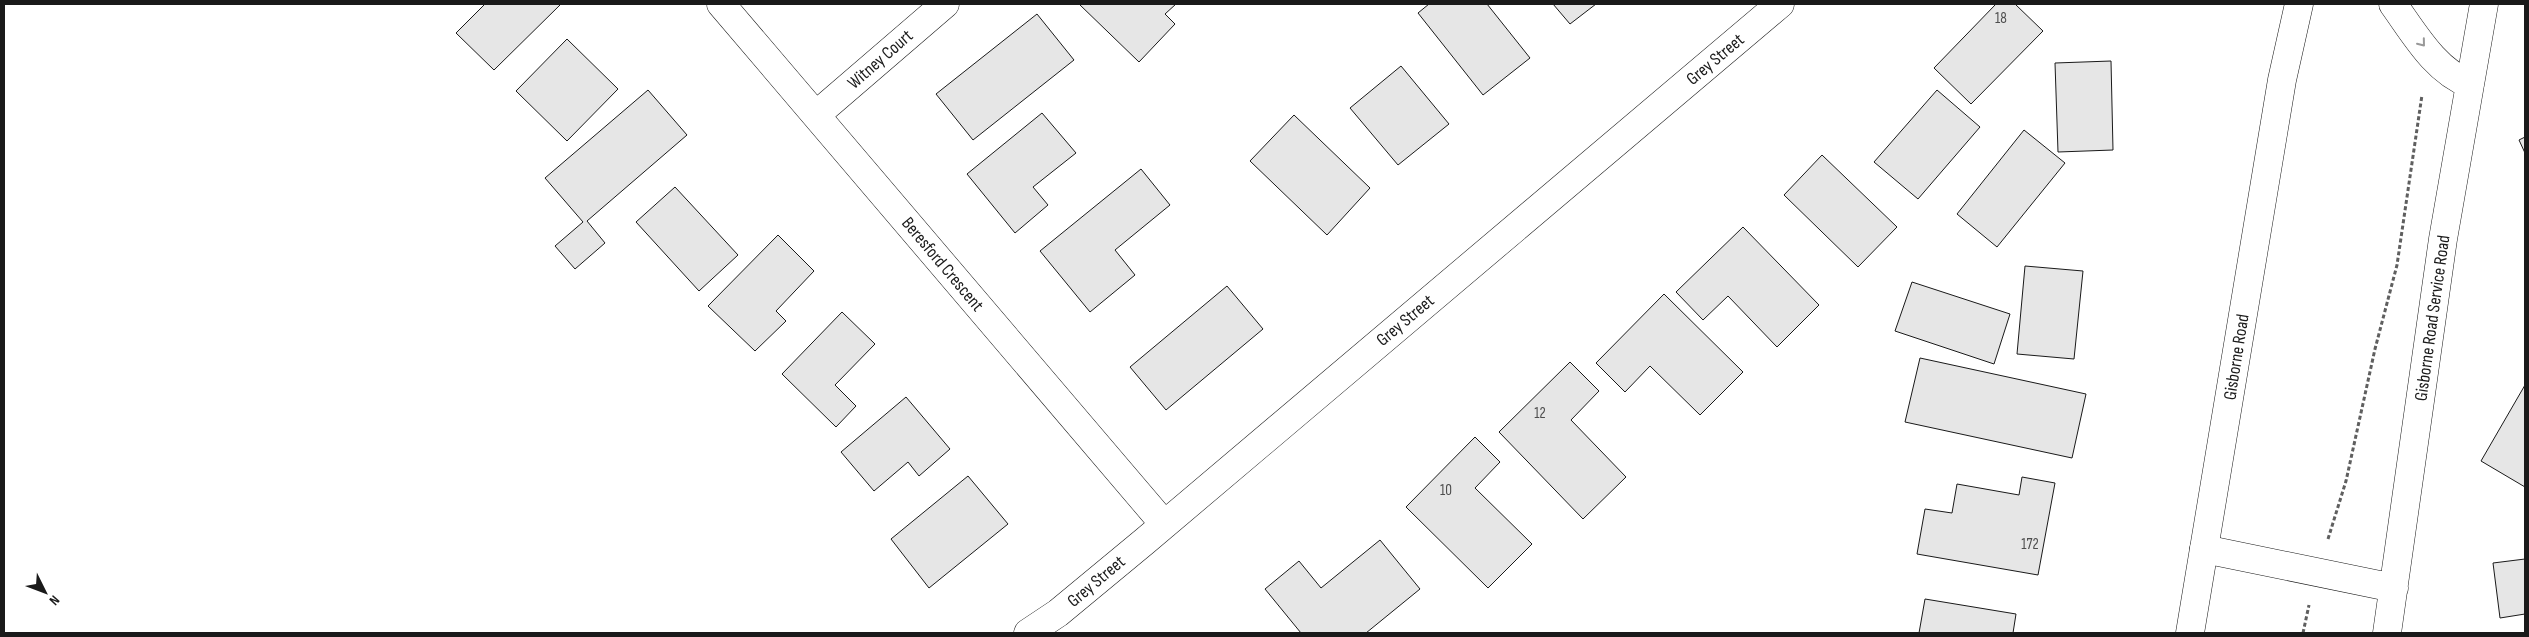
<svg xmlns="http://www.w3.org/2000/svg" width="2529" height="637" font-family="'Sofia Sans Condensed',sans-serif">
	<style>
		.building { fill: #e6e6e6; stroke: #1a1a1a }
		.lines { fill: none; stroke-linecap: round; stroke-linejoin: round }
		.minor-casing { stroke: #1a1a1a; stroke-width: 29 }
		.major-casing { stroke: #1a1a1a; stroke-width: 29 }
		.path { stroke: #5f5f5f; stroke-width: 3; stroke-dasharray: 4 2.5; stroke-linecap: butt }
		.minor { stroke: #fff; stroke-width: 28 }
		.major { stroke: #fff; stroke-width: 28 }
		.oneway { stroke: #989898 }
		.labels { text-anchor: middle; stroke-width: 4; stroke-linejoin: round; paint-order: stroke }
		.number-label { font-size: 15px; fill: #4d4d4d }
		.street-label { font-size: 18px; fill: #1a1a1a; stroke: #fff }
	</style>
	<rect width="100%" height="100%" fill="#fff"/>
	<path class="building" d="M485,4H561L494,70L456,33Z
		M1079,4H1176L1165,14L1175,24L1139,62Z
		M1429,4H1487L1530,58L1483,95L1418,13Z
		M1553,4H1596L1570,24Z
		M1996,4H2015L2043,31L1971,104L1934,68Z
		M1037,14L1074,60L973,140L936,94Z
		M567,39L618,89L567,141L516,91Z
		M2111,61L2113,150L2058,152L2055,63Z
		M1401,66L1449,124L1398,165L1350,108Z
		M648,90L687,135L587,221L605,243L575,269L555,246L583,222L545,178Z
		M1937,90L1980,127L1918,199L1874,162Z
		M1042,113L1076,153L1033,187L1048,205L1015,233L967,174Z
		M1294,115L1370,188L1327,235L1250,161Z
		M2024,130L2065,163L1997,247L1957,214Z
		M2525,137V153L2519,140Z
		M1822,155L1897,227L1858,267L1784,195Z
		M1141,169L1170,205L1115,250L1135,275L1090,312L1040,251Z
		M675,187L738,255L699,291L636,222Z
		M1743,227L1819,305L1777,347L1728,296L1703,320L1676,292Z
		M778,235L814,271L776,311L786,321L755,351L708,306Z
		M2025,266L2083,271L2074,359L2017,354Z
		M1912,282L2010,314L1994,364L1895,331Z
		M1227,286L1263,329L1166,410L1130,367Z
		M1664,294L1743,372L1700,415L1650,366L1625,392L1596,363Z
		M842,312L875,344L835,385L856,406L836,427L782,374Z
		M1920,358L2086,394L2072,458L1905,422Z
		M1570,362L1599,391L1571,420L1626,477L1583,519L1499,432Z
		M2525,385V487L2481,461Z
		M906,397L950,449L919,476L908,462L874,491L841,452Z
		M1475,437L1500,462L1475,488L1532,544L1488,588L1406,507Z
		M968,476L1008,524L929,588L891,539Z
		M2022,477L2055,483L2038,575L1917,554L1925,509L1952,513L1957,484L2019,495Z
		M1380,540L1420,589L1366,633H1301L1265,589L1299,561L1321,588Z
		M2525,559V614L2500,618L2493,563Z
		M1925,599L2016,614L2013,633H1919Z"/>
	<g class="lines">
		<defs>
			<path id="minor" d="M721,4L1164,524
				M2393,4C2414,33 2435,71 2470,84
				M816,115L945,4
				M2204,549L2394,588
				M1028,633L1058,613L1145,541L1780,4
				M2387,633L2443,239L2484,4"/>
			<path id="major" d="M2190,633L2282,80L2299,4"/>
		</defs>
		<use href="#minor" class="minor-casing"/>
		<use href="#major" class="major-casing"/>
		<path class="path" d="M2328,539L2346,481L2375,349L2397,265L2422,95
			M2303,633L2309,605"/>
		<use href="#minor" class="minor"/>
		<use href="#major" class="major"/>
	</g>
	<defs><path id="oneway-chevron" d="M-2-3.5L2.5 0L-2 3.5" fill="none" stroke-width="1.6" stroke-linecap="round" stroke-linejoin="round" transform="scale(1.25)"/></defs>
	<use class="oneway" href="#oneway-chevron" transform="translate(2422 43) rotate(51)"/>
	<g class="labels">
		<g class="number-label">
			<text x="2001" y="23">18</text>
			<text x="1540" y="418">12</text>
			<text x="1446" y="495">10</text>
			<text x="2030" y="549">172</text>
		</g>
		<g class="street-label">
			<text transform="translate(880 59) rotate(-41)" y="6">Witney Court</text>
			<text transform="translate(1715 59) rotate(-40)" y="6">Grey Street</text>
			<text transform="translate(943 264) rotate(50)" y="6">Beresford Crescent</text>
			<text transform="translate(2432 318) rotate(-82)" y="6">Gisborne Road Service Road</text>
			<text transform="translate(1405 320) rotate(-40)" y="6">Grey Street</text>
			<text transform="translate(2236 357) rotate(-81)" y="6">Gisborne Road</text>
			<text transform="translate(1096 581) rotate(-40)" y="6">Grey Street</text>
		</g>
	</g>
	<rect width="2529" height="637" fill="none" stroke="#1a1a1a" stroke-width="10"/>
	<g transform="translate(45 592) rotate(132)" stroke="#ffffff" stroke-width="4" paint-order="stroke">
	<path d="M0-4L9 19L0 12L-9 19Z" fill="#1a1a1a"/>
	<text y="-8" font-size="14" font-weight="bold" text-anchor="middle" fill="#1a1a1a">N</text>
	</g>
</svg>
